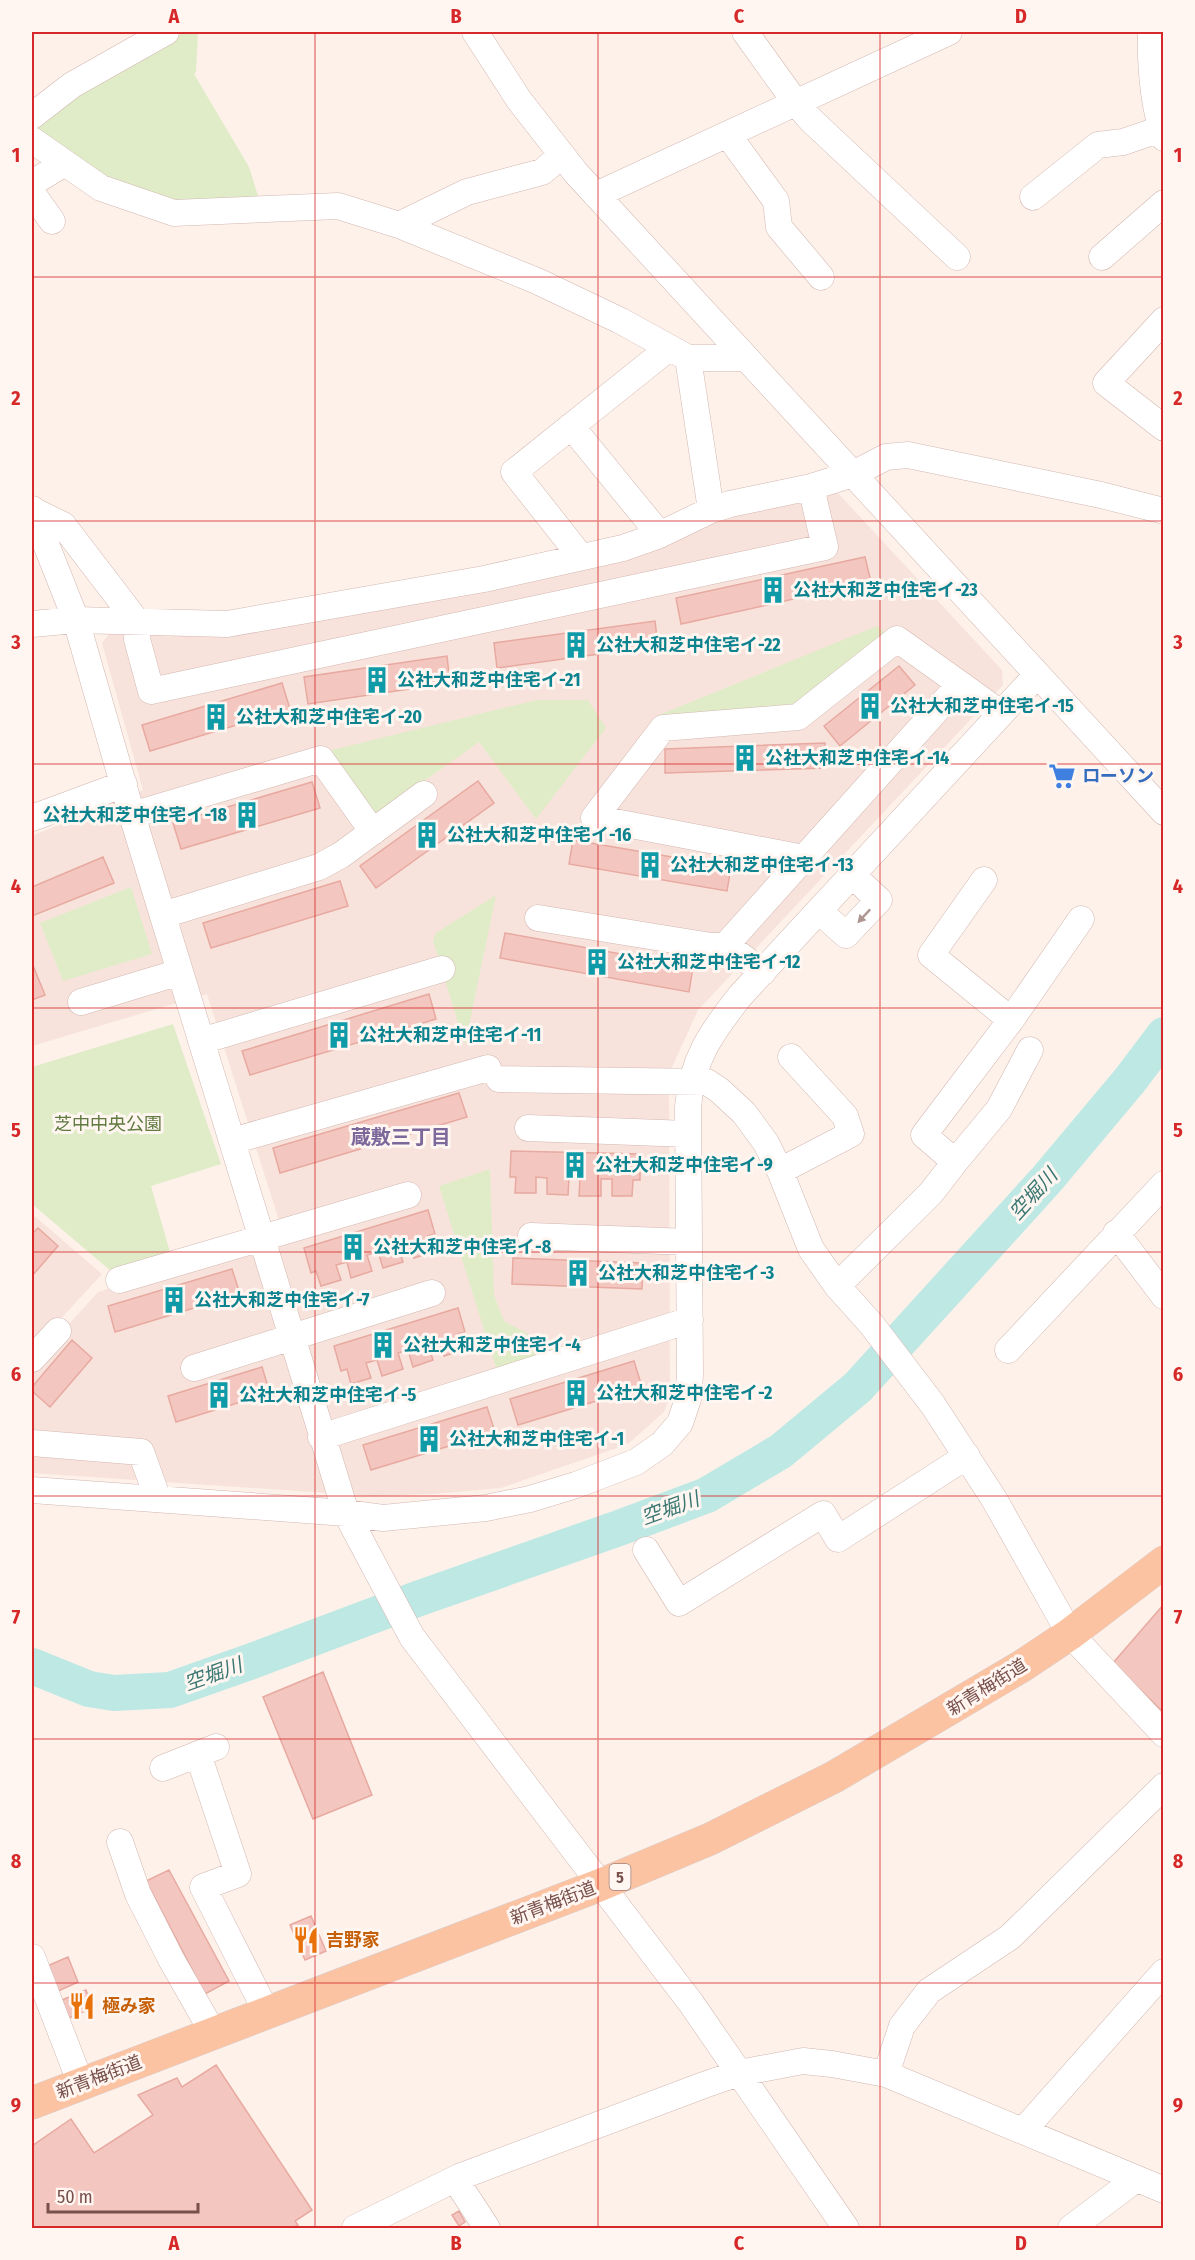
<svg xmlns="http://www.w3.org/2000/svg" width="1195" height="2260" font-family="'Fira Sans Condensed','Noto Sans JP',sans-serif">
	<style>
		.residential { fill: #f7e3db }
		.green { fill: #e0ecc7 }
		.lines { fill: none; stroke-linecap: round; stroke-linejoin: round }
		.river { stroke: #bde8e3; stroke-width: 36 }
		.building { fill: #f3c7c0; stroke: #e7a9a0; stroke-width: 1.5 }
		.minor-casing { stroke: #d3b7b1; stroke-width: 27 }
		.major-casing { stroke: #d9cecd; stroke-width: 33 }
		.minor { stroke: #fff; stroke-width: 26 }
		.major { stroke: #fcc3a2; stroke-width: 32 }
		.oneway { fill: #af9693 }
		.grid { fill: none; stroke: #d62828; stroke-width: 1.5; stroke-opacity: 0.55 }
		.labels { text-anchor: middle; stroke-width: 6; stroke-linejoin: round; paint-order: stroke }
		.shield { fill: #fff6f1; stroke: #a1827d; stroke-width: 1.5 }
		.shield-label { font-size: 16px; font-weight: bold; fill: #79504b }
		.culture-label { font-size: 18px; font-weight: bold; fill: #0d838f; stroke: #fff6f1; text-anchor: start }
		.shop-label { font-size: 18px; font-weight: bold; fill: #366cbe; stroke: #fff6f1; text-anchor: start }
		.park-label { font-size: 18px; fill: #607a40; stroke: #fff6f1 }
		.street-label { font-size: 18px; fill: #79504b; stroke: #fff6f1 }
		.food-label { font-size: 18px; font-weight: bold; fill: #c56008; stroke: #fff6f1; text-anchor: start }
		.neighbourhood-label { font-size: 20px; font-weight: bold; fill: #7d689c; stroke: #fff6f1 }
		.water-label { font-size: 20px; font-style: italic; fill: #3b7772; stroke: #fff6f1 }
		.neatline { fill: none; stroke: #d62828; stroke-width: 2 }
		.grid-label { font-size: 20px; text-anchor: middle; font-weight: bold; fill: #d62828 }
	</style>
	<rect width="100%" height="100%" fill="#fdf1ea"/>
	<path class="residential" d="M836,491L1002,670L1003,685L698,1010L669,1074L670,1395L664,1412L629,1443L614,1449L501,1488L433,1494L372,1496L32,1473V1365L98,1292L283,1233L207,994L32,1046V836L143,790L102,643L110,633H225L725,513Z
		M32,1214L102,1274L32,1350Z"/>
	<path class="green" d="M184,32H198L196,72L194,74L249,167L260,202L169,205L114,184L34,136V120L85,83Z
		M877,626L890,637L796,711L662,719L659,715Z
		M537,700H588L606,728L536,819L479,742L374,817L328,751Z
		M131,887L152,954L63,981L40,923Z
		M496,895L465,1045L433,941L436,933Z
		M173,1024L221,1164L151,1186L172,1259L118,1277L32,1204V1067Z
		M490,1169L494,1295L504,1321L565,1354L498,1374L439,1186Z"/>
	<g class="lines">
		<path class="river" d="M32,1666L89,1689L114,1693L170,1690L252,1661L417,1599L619,1528L707,1495L781,1451L858,1387L1047,1179L1130,1080L1164,1035"/>
	</g>
	<path class="building" d="M865,557L871,582L681,624L676,598Z
		M655,621L658,646L497,668L494,643Z
		M447,656L450,683L308,704L304,677Z
		M899,666L915,685L840,746L824,726Z
		M282,683L290,709L150,751L142,725Z
		M825,743L826,768L665,773V749Z
		M478,781L494,803L376,888L360,866Z
		M312,782L320,808L181,849L173,823Z
		M573,840L731,867L727,891L569,864Z
		M103,857L114,883L32,916V887Z
		M340,881L348,906L211,948L203,923Z
		M505,933L693,967L689,992L500,958Z
		M32,963L45,995L32,1000Z
		M429,994L436,1019L250,1075L242,1051Z
		M459,1093L467,1117L280,1173L273,1148Z
		M511,1151L640,1154V1180H633L632,1196H612V1179H601V1196H579L580,1179L569,1178L568,1195L547,1194V1178L536,1177V1193H515L516,1177H510Z
		M428,1210L435,1234L428,1236L433,1252L414,1258L409,1242L398,1246L403,1262L383,1268L378,1252L367,1255L372,1271L351,1278L347,1262L336,1265L341,1280L321,1286L316,1271L311,1273L304,1248Z
		M38,1228L58,1246L32,1276V1234Z
		M513,1258L643,1263L642,1289L512,1284Z
		M232,1269L240,1294L115,1332L108,1306Z
		M458,1308L465,1332L458,1334L463,1350L444,1356L439,1340L428,1344L433,1360L413,1367L408,1350L398,1353L403,1369L382,1376L377,1360L366,1363L371,1378L351,1384L347,1369L341,1371L334,1346Z
		M72,1340L92,1358L50,1407L32,1391V1387Z
		M634,1361L642,1387L518,1425L510,1399Z
		M262,1367L270,1393L176,1422L168,1396Z
		M487,1407L495,1432L371,1470L363,1445Z
		M1164,1604V1707L1161,1710L1113,1663Z
		M323,1672L372,1795L313,1819L263,1697Z
		M169,1870L229,1981L205,1994L146,1881Z
		M311,1916L326,1951L305,1960L290,1925Z
		M68,1957L78,1982L56,1992L45,1967Z
		M86,1990L92,2008L69,2018L62,2000Z
		M216,2065L312,2210L295,2221L298,2225L293,2228H32V2146L71,2119L94,2153L153,2115L138,2095L177,2078L182,2087Z
		M459,2211L465,2222L459,2226L452,2215Z"/>
	<g class="lines">
		<defs>
			<path id="minor" d="M475,32L519,100L576,173L1164,812
				M745,32L796,103L812,121L957,257
				M1151,32C1150,68 1153,102 1164,138
				M32,116L72,85L166,32
				M728,135L776,201L779,227L821,277
				M32,140L101,188L174,213L338,206L399,225L537,281L621,321L688,358H746
				M32,183L65,163
				M32,193L52,221
				M596,195L949,32
				M1033,197L1098,145L1123,142L1161,129
				M399,225L467,192L542,172L561,156
				M1102,257L1164,203
				M1164,320L1106,383L1164,428
				M688,358L711,510
				M571,426L660,535
				M32,509L76,620L132,815L346,1513L412,1637L691,2003L846,2228
				M32,510L63,525L138,623L137,639L151,691L825,547L811,487
				M581,557L514,472L669,348
				M32,624L76,620L227,624L484,579L623,548L657,536L711,510L730,504L811,487L853,474L886,457L908,455L1101,495L1164,511
				M132,815L321,759L373,832
				M32,818L124,784
				M804,858L594,818L663,728L798,717L897,639L960,684
				M984,880L931,955L1011,1020
				M819,911L846,935L879,900L852,875
				M163,915L319,867L341,855L424,794
				M538,918L711,946L726,945
				M763,972L726,945L960,684L1000,713
				M81,1002L180,972
				M201,1041L442,969
				M499,1079L707,1082L719,1090L744,1113L766,1143L780,1171L811,1249L837,1286L872,1325L933,1405L994,1499L1070,1634L1164,1734
				M528,1128L688,1134
				M232,1141L488,1068
				M955,1162L999,1109L1030,1050
				M780,1171L851,1134L845,1116L791,1057
				M1116,1233L1164,1296
				M531,1236L689,1242
				M119,1280L408,1195
				M837,1286L931,1193L955,1162L924,1135L1011,1020L1081,919
				M1008,1350L1164,1184
				M32,1359L58,1331
				M194,1368L432,1293
				M321,1437L690,1320
				M32,1443L141,1452L158,1499
				M32,1490L346,1513L383,1518L486,1508L530,1499L576,1485L636,1462L662,1444L680,1423L688,1399L690,1375L688,1107C692,1059 711,1033 740,996L1036,676
				M646,1550L679,1603L823,1514L838,1539L967,1456
				M198,1754L238,1874L203,1887L267,2013
				M163,1768L216,1747
				M120,1842L138,1894L171,1959L213,2033
				M32,1957L81,2084
				M886,2074L902,2026L929,1991L1010,1937L1164,1786
				M1023,2131L1164,1972
				M455,2179L487,2228
				M355,2228L459,2177L704,2085L739,2073L803,2061L832,2064L886,2074L1164,2190
				M1071,2228L1136,2179"/>
			<path id="major" d="M32,2103L600,1885L710,1839L834,1777L1022,1666L1070,1634L1164,1562"/>
		</defs>
		<use href="#minor" class="minor-casing"/>
		<use href="#major" class="major-casing"/>
		<use href="#minor" class="minor"/>
		<use href="#major" class="major"/>
	</g>
	<defs><path id="oneway-solid" d="M-6-.8H1V-3.2L6.5 0L1 3.2V.8H-6Z" transform="scale(1.5)"/></defs>
	<use class="oneway" href="#oneway-solid" transform="translate(864 916) rotate(133)"/>
	<path class="grid" d="M315,32V2228M598,32V2228M880,32V2228M32,277H1164M32,521H1164M32,764H1164M32,1008H1164M32,1252H1164M32,1496H1164M32,1739H1164M32,1983H1164"/>
	<defs>
		<symbol id="building-bare" viewBox="-9 -9 18 18"><path d="M-4-6H4V6H1V3H-1V6H-4ZM-2.5-4.3h1.7v1.8h-1.7ZM.8-4.3h1.7v1.8H.8ZM-2.5-1h1.7V.8h-1.7ZM.8-1h1.7V.8H.8Z" fill="#0f9aa8" stroke="#fff6f1" stroke-width="2.5" paint-order="stroke"/></symbol>
		<symbol id="supermarket-bare" viewBox="-9 -9 18 18"><path d="M-6-5.5h2.5l.6 2H6L4.5 2H-2.5L-4.4-4H-6ZM-1.5 3.2a1.3 1.3 0 1 0 .1 0ZM3 3.2a1.3 1.3 0 1 0 .1 0Z" fill="#3f7fe0" stroke="#fff6f1" stroke-width="2.5" paint-order="stroke"/></symbol>
		<symbol id="restaurant-bare" viewBox="-9 -9 18 18"><path d="M-5-6h1v4h1v-4h1v4h1v-4h1v5L-1.5 .5V6h-2V.5L-5-1ZM5-6V6H3V1.5H1.5Q1.5-4 5-6Z" fill="#e8710a" stroke="#fff6f1" stroke-width="2.5" paint-order="stroke"/></symbol>
	</defs>
	<g fill-rule="evenodd">
		<use href="#building-bare" x="754" y="571" width="38" height="38"/>
		<use href="#building-bare" x="557" y="626" width="38" height="38"/>
		<use href="#building-bare" x="358" y="661" width="38" height="38"/>
		<use href="#building-bare" x="851" y="687" width="38" height="38"/>
		<use href="#building-bare" x="197" y="698" width="38" height="38"/>
		<use href="#building-bare" x="726" y="739" width="38" height="38"/>
		<use href="#supermarket-bare" x="1043" y="757" width="38" height="38"/>
		<use href="#building-bare" x="228" y="796" width="38" height="38"/>
		<use href="#building-bare" x="408" y="816" width="38" height="38"/>
		<use href="#building-bare" x="631" y="846" width="38" height="38"/>
		<use href="#building-bare" x="578" y="943" width="38" height="38"/>
		<use href="#building-bare" x="320" y="1016" width="38" height="38"/>
		<use href="#building-bare" x="556" y="1146" width="38" height="38"/>
		<use href="#building-bare" x="334" y="1228" width="38" height="38"/>
		<use href="#building-bare" x="559" y="1254" width="38" height="38"/>
		<use href="#building-bare" x="155" y="1281" width="38" height="38"/>
		<use href="#building-bare" x="364" y="1326" width="38" height="38"/>
		<use href="#building-bare" x="557" y="1374" width="38" height="38"/>
		<use href="#building-bare" x="200" y="1376" width="38" height="38"/>
		<use href="#building-bare" x="410" y="1420" width="38" height="38"/>
		<use href="#restaurant-bare" x="287" y="1921" width="38" height="38"/>
		<use href="#restaurant-bare" x="63" y="1987" width="38" height="38"/>
	</g>
	<g class="labels">
		<rect class="shield" x="609.5" y="1864" width="21" height="26" rx="4.5"/>
		<g class="shield-label">
			<text x="620" y="1883">5</text>
		</g>
		<g class="culture-label">
			<text x="793" y="596">公社大和芝中住宅イ-23</text>
			<text x="596" y="651">公社大和芝中住宅イ-22</text>
			<text x="397" y="686">公社大和芝中住宅イ-21</text>
			<text x="890" y="712">公社大和芝中住宅イ-15</text>
			<text x="236" y="723">公社大和芝中住宅イ-20</text>
			<text x="765" y="764">公社大和芝中住宅イ-14</text>
			<text x="227" y="821" text-anchor="end">公社大和芝中住宅イ-18</text>
			<text x="447" y="841">公社大和芝中住宅イ-16</text>
			<text x="670" y="871">公社大和芝中住宅イ-13</text>
			<text x="617" y="968">公社大和芝中住宅イ-12</text>
			<text x="359" y="1041">公社大和芝中住宅イ-11</text>
			<text x="595" y="1171">公社大和芝中住宅イ-9</text>
			<text x="373" y="1253">公社大和芝中住宅イ-8</text>
			<text x="598" y="1279">公社大和芝中住宅イ-3</text>
			<text x="194" y="1306">公社大和芝中住宅イ-7</text>
			<text x="403" y="1351">公社大和芝中住宅イ-4</text>
			<text x="596" y="1399">公社大和芝中住宅イ-2</text>
			<text x="239" y="1401">公社大和芝中住宅イ-5</text>
			<text x="449" y="1445">公社大和芝中住宅イ-1</text>
		</g>
		<g class="shop-label">
			<text x="1082" y="782">ローソン</text>
		</g>
		<g class="park-label">
			<text x="108" y="1130">芝中中央公園</text>
		</g>
		<g class="street-label">
			<text transform="translate(987 1687) rotate(-32)" y="6">新青梅街道</text>
			<text transform="translate(553 1903) rotate(-21)" y="6">新青梅街道</text>
			<text transform="translate(99 2077) rotate(-21)" y="6">新青梅街道</text>
		</g>
		<g class="food-label">
			<text x="326" y="1946">吉野家</text>
			<text x="102" y="2012">極み家</text>
		</g>
		<g class="neighbourhood-label">
			<text x="401" y="1144">蔵敷三丁目</text>
		</g>
		<g class="water-label">
			<text transform="translate(1033 1194) rotate(-48)" y="7">空堀川</text>
			<text transform="translate(670 1508) rotate(-20)" y="7">空堀川</text>
			<text transform="translate(213 1674) rotate(-20)" y="7">空堀川</text>
		</g>
	</g>
	<rect width="1195" height="2260" fill="none" stroke="#fff6f1" stroke-width="66"/>
	<path d="M48 2203v9h150v-9" fill="none" stroke="#79504b" stroke-width="3"/>
	<text x="57" y="2203" font-size="18" fill="#79504b" stroke="#fff6f1" stroke-width="4.5" paint-order="stroke">50 m</text>
	<rect x="33" y="33" width="1129" height="2194" class="neatline"/>
	<g class="grid-label">
		<text x="174" y="23">A</text>
		<text x="456" y="23">B</text>
		<text x="739" y="23">C</text>
		<text x="1021" y="23">D</text>
		<text x="16" y="162">1</text>
		<text x="1178" y="162">1</text>
		<text x="16" y="405">2</text>
		<text x="1178" y="405">2</text>
		<text x="16" y="649">3</text>
		<text x="1178" y="649">3</text>
		<text x="16" y="893">4</text>
		<text x="1178" y="893">4</text>
		<text x="16" y="1137">5</text>
		<text x="1178" y="1137">5</text>
		<text x="16" y="1381">6</text>
		<text x="1178" y="1381">6</text>
		<text x="16" y="1624">7</text>
		<text x="1178" y="1624">7</text>
		<text x="16" y="1868">8</text>
		<text x="1178" y="1868">8</text>
		<text x="16" y="2112">9</text>
		<text x="1178" y="2112">9</text>
		<text x="174" y="2250">A</text>
		<text x="456" y="2250">B</text>
		<text x="739" y="2250">C</text>
		<text x="1021" y="2250">D</text>
	</g>
</svg>
